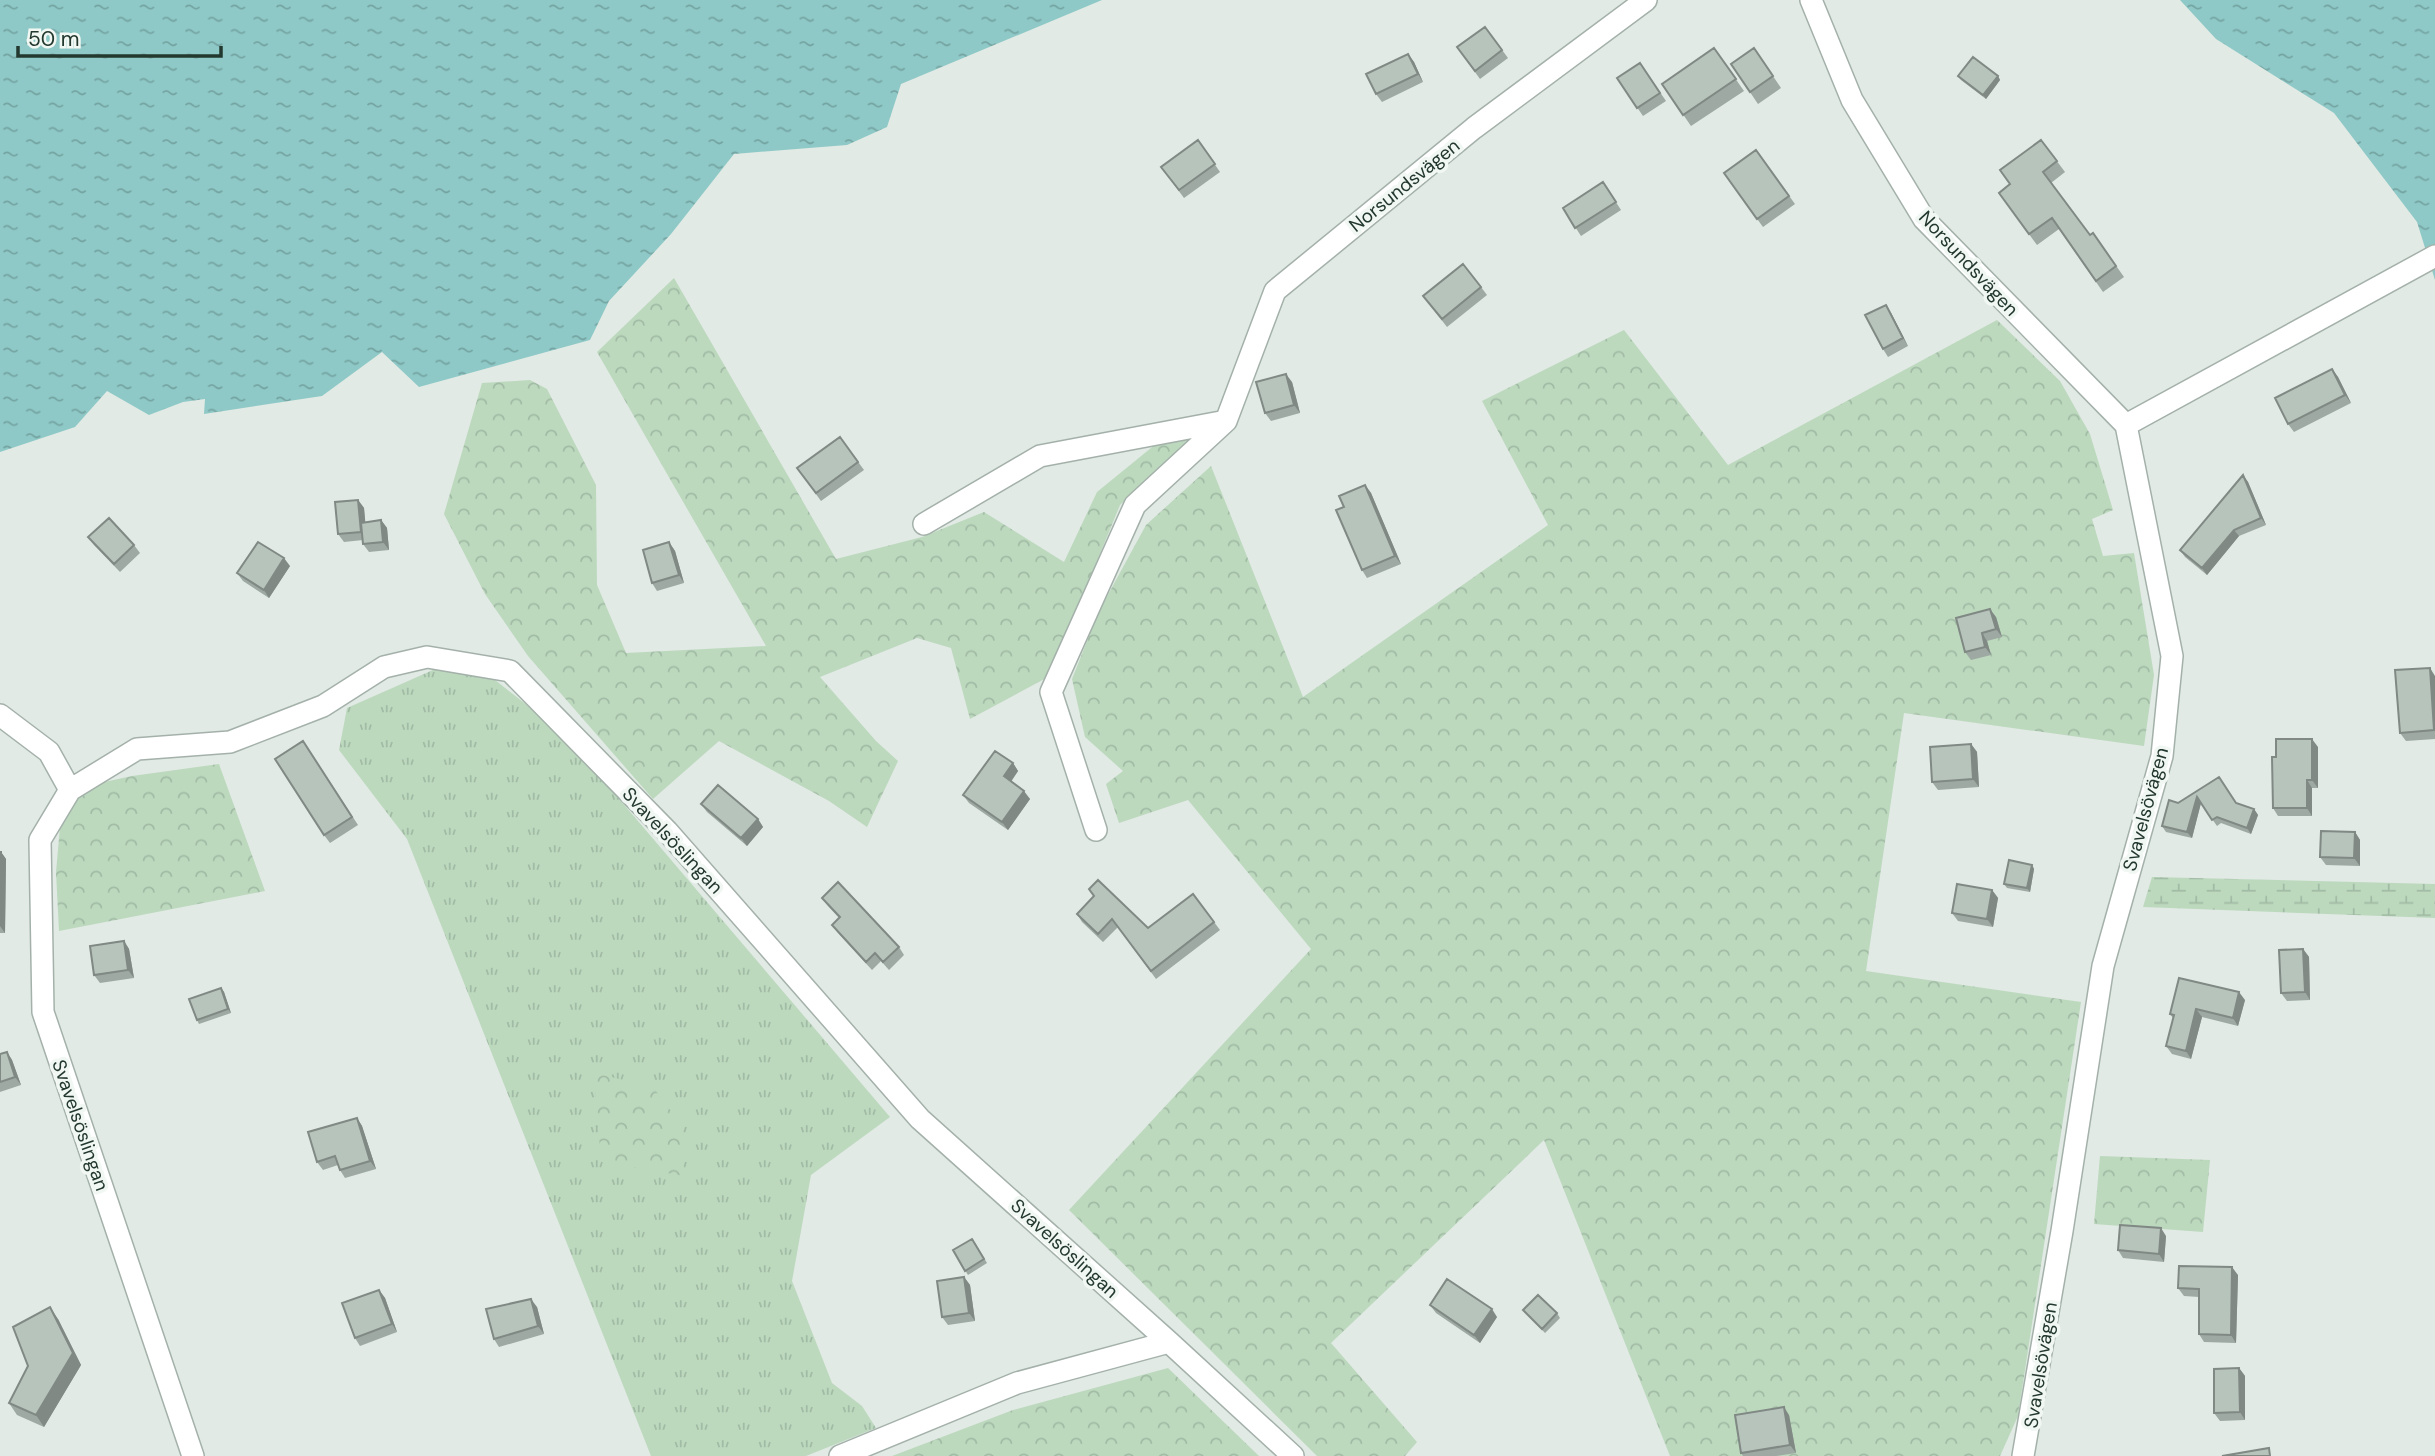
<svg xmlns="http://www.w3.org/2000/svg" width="2435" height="1456" font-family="'DM Sans',sans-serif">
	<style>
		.grass { fill: url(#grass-tufts) }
		.forest { fill: url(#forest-crowns) }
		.wetland { fill: url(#wetland-marsh) }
		.water { fill: url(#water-ripples) }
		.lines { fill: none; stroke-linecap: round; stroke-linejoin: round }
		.minor-casing { stroke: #a4b1aa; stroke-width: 24 }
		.minor { stroke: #fff; stroke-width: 21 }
		.wall { fill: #9da9a2 }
		.shaded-wall { fill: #808984 }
		.building { fill: #b7c4bc; stroke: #808984; stroke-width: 2 }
		.labels { text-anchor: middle; stroke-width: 7; stroke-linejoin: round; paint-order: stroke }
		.street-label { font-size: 19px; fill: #23382f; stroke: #f1f7f3 }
	</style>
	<defs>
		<pattern id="grass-tufts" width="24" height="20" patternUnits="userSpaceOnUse" patternTransform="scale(1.75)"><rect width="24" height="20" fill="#bcd9be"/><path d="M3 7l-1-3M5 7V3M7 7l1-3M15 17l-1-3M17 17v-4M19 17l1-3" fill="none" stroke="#a1bba4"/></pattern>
		<pattern id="forest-crowns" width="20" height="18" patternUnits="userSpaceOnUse" patternTransform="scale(1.75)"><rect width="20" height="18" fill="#bcd9be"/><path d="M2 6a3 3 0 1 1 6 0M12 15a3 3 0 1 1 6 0" fill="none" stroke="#a1bba4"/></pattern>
		<pattern id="wetland-marsh" width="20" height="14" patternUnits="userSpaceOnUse" patternTransform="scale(1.75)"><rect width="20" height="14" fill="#bcd9be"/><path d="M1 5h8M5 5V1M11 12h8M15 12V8" fill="none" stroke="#a1bba4"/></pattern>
		<pattern id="water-ripples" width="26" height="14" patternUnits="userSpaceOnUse" patternTransform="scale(1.75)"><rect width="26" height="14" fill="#8ec9c7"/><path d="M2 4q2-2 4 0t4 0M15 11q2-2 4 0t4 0" fill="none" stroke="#74a4a2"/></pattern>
	</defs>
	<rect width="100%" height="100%" fill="#e1eae4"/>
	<path class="grass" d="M442,666L495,680L563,733L890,1117L811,1175L792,1281L832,1383L862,1406L876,1428L806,1456H651L407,839L339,750L347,708Z"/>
	<path class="forest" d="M674,278L836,559L922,537L984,512L1064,562L1097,492L1162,439L1191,440L1120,505L1050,676L970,719L951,648L917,638L820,677L876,741L898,761L867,827L829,801L719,741L653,799L528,656L485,594L444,514L482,383L530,380L547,389L596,485L597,585L626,653L766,646L597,352Z
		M1997,320L2060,381L2090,434L2113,510L2092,519L2103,556L2134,553L2154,675L2144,746L1904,713L1866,971L2081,1002L2018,1416L2000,1456H1670L1544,1140L1331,1343L1417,1442L1405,1456H1317L1069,1210L1311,949L1188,800L1119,823L1106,784L1123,771L1085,737L1072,679L1099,611L1146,525L1211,466L1303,697L1548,525L1482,401L1624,330L1728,465Z
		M219,764L265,891L59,931L56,872L60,827L86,786L132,776Z
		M594,1073L653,1087L683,1127L684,1176L601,1161Z
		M2100,1156L2210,1160L2203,1232L2094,1224Z
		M1168,1368L1259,1456H892L1013,1410Z"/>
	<path class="wetland" d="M2152,877L2435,884V918L2143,907Z"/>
	<path class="water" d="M0,0H1102L901,84L887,127L847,145L734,154L671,234L609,301L590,340L419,387L382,352L322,396L204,414L205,399L183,402L149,415L107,391L75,427L0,452Z
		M2180,0H2435V280L2417,222L2334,113L2216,39Z"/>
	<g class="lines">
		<defs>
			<path id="minor" d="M1811,0L1852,100L1924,219L2126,425
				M2126,425L2435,256
				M924,524L1040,456L1226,421
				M0,715L49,752L70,790
				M1096,830L1051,692L1135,505L1226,421L1275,291L1474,128L1646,0
				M193,1456L43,1012L40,840L70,790L137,749L230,742L323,706L384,667L427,657L510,671L667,831L920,1119L1169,1342L1293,1456
				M840,1456L1017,1383L1169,1342
				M2023,1456L2062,1231L2103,966L2162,756L2172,656L2126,425"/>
		</defs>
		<use href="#minor" class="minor-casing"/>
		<use href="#minor" class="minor"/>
	</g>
	<path class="wall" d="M1485,27L1508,58L1480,79L1457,47Z
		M1714,48L1744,91L1691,126L1662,84Z
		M1754,48L1781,88L1758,104L1731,64Z
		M1408,54L1414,62L1423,82L1382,102L1376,94Z
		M1640,63L1666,101L1643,116L1617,78Z
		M1958,76H1998L2000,80L1986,99L1961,80Z
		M1198,140L1220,172L1184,198L1161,167Z
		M2041,140L2065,172L2051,183L2090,235L2093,233L2124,277L2103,292L2059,229L2037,245L1999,193L2010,185Z
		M1756,150L1795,204L1763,227L1724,173Z
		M1603,182L1621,210L1581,236L1563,208Z
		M1481,287L1487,295L1447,327L1423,296Z
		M1891,313L1908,346L1888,357L1883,349Z
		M2332,369L2338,377L2351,403L2294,432L2288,424Z
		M1292,382L1300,413L1271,421L1265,413Z
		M840,437L864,470L821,501L797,468Z
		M2243,475L2248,482L2266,525L2239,536L2207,575L2185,557L2180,550Z
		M1365,485L1371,493L1401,564L1367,578L1362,570L1344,507Z
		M358,500L364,508L365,522L381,520L387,528L389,550L369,552L363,544V540L344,542L338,534Z
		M88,537L134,545L140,553L120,572L94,545Z
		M669,542L675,551L684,583L657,591L652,583Z
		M290,566L269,598L243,581L237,573Z
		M1996,617L2002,637L1987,641L1991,655L1971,660L1965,652Z
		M2435,676V739L2406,741L2400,733Z
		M303,741L358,825L330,843L324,835Z
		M1971,744L1977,752L1979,787L1938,790L1932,782Z
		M2318,747V788H2312V816H2278L2273,808L2276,757Z
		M1013,763L1018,771L1011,782L1030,799L1008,830L969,803L963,795Z
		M2178,803H2237L2254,809L2258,815L2251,834L2221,823L2217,826L2201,803L2192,838L2166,832L2162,826Z
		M701,804L758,819L763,827L747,846L707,812Z
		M2355,832L2360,840V866L2326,865L2320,857Z
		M0,852H1L6,859L5,933H0Z
		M2032,865L2034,869L2030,892L2007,888L2004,884Z
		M1992,890L1998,898L1993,927L1958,921L1952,913Z
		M1193,894L1220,930L1156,979L1118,927L1103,942L1082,922L1077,914L1094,896L1148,928Z
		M822,898L899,947L904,955L889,970L881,961L872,970L838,933L832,925L839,918L828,906Z
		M124,941L129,949L134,978L100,983L94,975Z
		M2303,949L2309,957L2310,1000L2287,1001L2281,993Z
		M221,988L224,992L231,1013L199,1024L197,1020Z
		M2245,1000L2238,1026L2202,1017L2191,1059L2172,1054L2166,1046L2173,1018L2170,1014Z
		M7,1052L12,1060L21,1085L0,1092V1054Z
		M357,1118L362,1126L376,1169L345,1178L340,1170L338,1165L323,1170L317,1162Z
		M2166,1236L2164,1262L2123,1258L2118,1250Z
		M975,1243L987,1263L968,1275L953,1250Z
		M2238,1275L2236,1343L2204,1342L2199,1334V1297L2184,1296L2178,1288Z
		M964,1277L970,1285L975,1321L948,1325L942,1317Z
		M379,1290L385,1298L397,1332L360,1346L355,1338Z
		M1430,1305L1497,1317L1480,1343L1436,1313Z
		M537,1307L544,1334L499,1347L494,1339Z
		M1523,1310L1557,1313L1560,1318L1545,1333Z
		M58,1319L81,1365L44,1427L17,1415L9,1403Z
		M2239,1368L2245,1376V1420L2220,1421L2214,1413Z
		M1789,1415L1796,1453L1776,1456H1743L1741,1453Z"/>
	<path class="shaded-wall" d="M1408,54L1414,62L1423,82L1418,74Z
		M1998,76L2000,80L1986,99L1983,95Z
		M1886,305L1891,313L1908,346L1903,338Z
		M2332,369L2338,377L2351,403L2345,395Z
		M1286,374L1292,382L1300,413L1294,405Z
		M2243,475L2248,482L2266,525L2261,518Z
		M1365,485L1371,493L1401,564L1395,556Z
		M358,500L364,508L367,540L361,532Z
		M381,520L387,528L389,550L383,542Z
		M2234,530L2239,536L2207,575L2202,568Z
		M669,542L675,551L684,583L679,575Z
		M284,558L290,566L269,598L264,590Z
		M1990,609L1996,617L2002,637L1996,629Z
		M1982,633L1987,641L1991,655L1985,647Z
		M2430,668L2435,676V731L2434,730Z
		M2312,739L2318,747V788L2312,780Z
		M1971,744L1977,752L1979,787L1973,779Z
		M1013,763L1018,771L1009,784L1004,776Z
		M2307,780L2312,788V816L2307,808Z
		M1024,791L1030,799L1008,830L1002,822Z
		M2197,797L2201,803L2192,838L2187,832Z
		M2254,809L2258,815L2251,834L2247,828Z
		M758,819L763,827L747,846L741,838Z
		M2355,832L2360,840V866L2354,858Z
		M1,852L6,859L5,933L0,926Z
		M2032,865L2034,869L2030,892L2027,888Z
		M1992,890L1998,898L1993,927L1987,919Z
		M124,941L129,949L134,978L128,970Z
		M2303,949L2309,957L2310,1000L2305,992Z
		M221,988L224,992L231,1013L228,1009Z
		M2239,992L2245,1000L2238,1026L2233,1018Z
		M2196,1009L2202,1017L2191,1059L2186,1051Z
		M7,1052L12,1060L21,1085L15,1077Z
		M357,1118L362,1126L376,1169L370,1161Z
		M2161,1228L2166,1236L2164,1262L2159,1254Z
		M2232,1267L2238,1275L2236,1343L2231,1335Z
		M964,1277L970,1285L975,1321L969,1313Z
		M379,1290L385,1298L397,1332L392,1324Z
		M531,1299L537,1307L544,1334L538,1326Z
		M50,1307L58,1319L81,1365L44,1427L36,1415Z
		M1492,1309L1497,1317L1480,1343L1474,1335Z
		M2239,1368L2245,1376V1420L2240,1412Z
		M1784,1407L1789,1415L1796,1453L1790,1445Z"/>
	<path class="building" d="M1485,27L1502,50L1475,71L1457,47Z
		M1714,48L1736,79L1683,115L1662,84Z
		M1754,48L1773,76L1750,92L1731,64Z
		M1408,54L1418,74L1376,94L1366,74Z
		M1973,57L1998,76L1983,95L1958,76Z
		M1640,63L1660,93L1637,108L1617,78Z
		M1198,140L1215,164L1179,190L1161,167Z
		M2041,140L2057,161L2043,172L2090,235L2093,233L2116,266L2096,281L2052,218L2029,234L1999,193L2010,184L2000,170Z
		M1756,150L1789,196L1757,219L1724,173Z
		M1603,182L1616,202L1575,228L1563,208Z
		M1463,264L1481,287L1442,319L1423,296Z
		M1886,305L1903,338L1883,349L1865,315Z
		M2332,369L2345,395L2288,424L2275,398Z
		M1286,374L1294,405L1265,413L1256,382Z
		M840,437L858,462L816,493L797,468Z
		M2243,475L2261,518L2234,530L2202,568L2180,550Z
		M1365,485L1395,556L1362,570L1336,510L1344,507L1339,496Z
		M358,500L361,532L338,534L335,502Z
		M109,518L134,545L114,564L88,537Z
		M381,520L383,542L363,544L361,523Z
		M258,542L284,558L264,590L237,573Z
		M669,542L679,575L652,583L643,550Z
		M1990,609L1996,629L1982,633L1985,647L1965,652L1956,618Z
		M2430,668L2434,730L2400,733L2395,670Z
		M2276,739H2312V780H2307V808H2273L2272,757H2276Z
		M303,741L352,817L324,835L275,759Z
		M1971,744L1973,779L1932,782L1930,747Z
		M995,751L1013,763L1004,776L1024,791L1002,822L963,795Z
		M2219,777L2236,803L2254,809L2247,828L2217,817L2212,820L2197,797L2187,832L2162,826L2169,800L2178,803Z
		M718,785L758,819L741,838L701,804Z
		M2321,831L2355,832L2354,858L2320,857Z
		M0,852H1L0,926Z
		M2009,860L2032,865L2027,888L2004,884Z
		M1098,880L1148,928L1193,894L1214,922L1151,971L1112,919L1098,934L1077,914L1094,896L1089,889Z
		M838,882L899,947L883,962L875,953L866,962L832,925L840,917L822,898Z
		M1957,884L1992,890L1987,919L1952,913Z
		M124,941L128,970L94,975L90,946Z
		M2303,949L2305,992L2281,993L2279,950Z
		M2179,978L2239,992L2233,1018L2196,1009L2186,1051L2166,1046L2174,1015L2170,1014Z
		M221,988L228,1009L197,1020L189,999Z
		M7,1052L15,1077L0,1082V1054Z
		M357,1118L370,1161L340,1170L335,1156L317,1162L308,1132Z
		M2120,1225L2161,1228L2159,1254L2118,1250Z
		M972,1239L984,1259L965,1271L953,1250Z
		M2179,1266L2232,1267L2231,1335L2199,1334V1289L2178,1288Z
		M964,1277L969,1313L942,1317L937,1281Z
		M1447,1279L1492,1309L1474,1335L1430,1305Z
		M379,1290L392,1324L355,1338L342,1303Z
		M1538,1295L1557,1313L1542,1329L1523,1310Z
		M531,1299L538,1326L494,1339L486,1309Z
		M50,1307L73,1353L36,1415L9,1403L28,1366L13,1327Z
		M2239,1368L2240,1412L2214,1413V1369Z
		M1784,1407L1790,1445L1741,1453L1735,1415Z
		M2269,1448L2270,1456H2222Z"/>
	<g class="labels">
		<g class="street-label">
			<text transform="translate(1404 185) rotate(-39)" y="7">Norsundsvägen</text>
			<text transform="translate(1969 263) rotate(47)" y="7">Norsundsvägen</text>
			<text transform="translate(2145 809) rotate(-75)" y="7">Svavelsövägen</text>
			<text transform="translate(673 840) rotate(47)" y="7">Svavelsöslingan</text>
			<text transform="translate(81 1125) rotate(71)" y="7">Svavelsöslingan</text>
			<text transform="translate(1065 1248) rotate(42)" y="7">Svavelsöslingan</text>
			<text transform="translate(2040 1365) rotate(-81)" y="7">Svavelsövägen</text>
		</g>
	</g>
	<path d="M18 46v10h203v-10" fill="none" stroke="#23382f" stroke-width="3.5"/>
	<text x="28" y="46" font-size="21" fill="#23382f" stroke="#f1f7f3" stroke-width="5" paint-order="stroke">50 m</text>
</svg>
